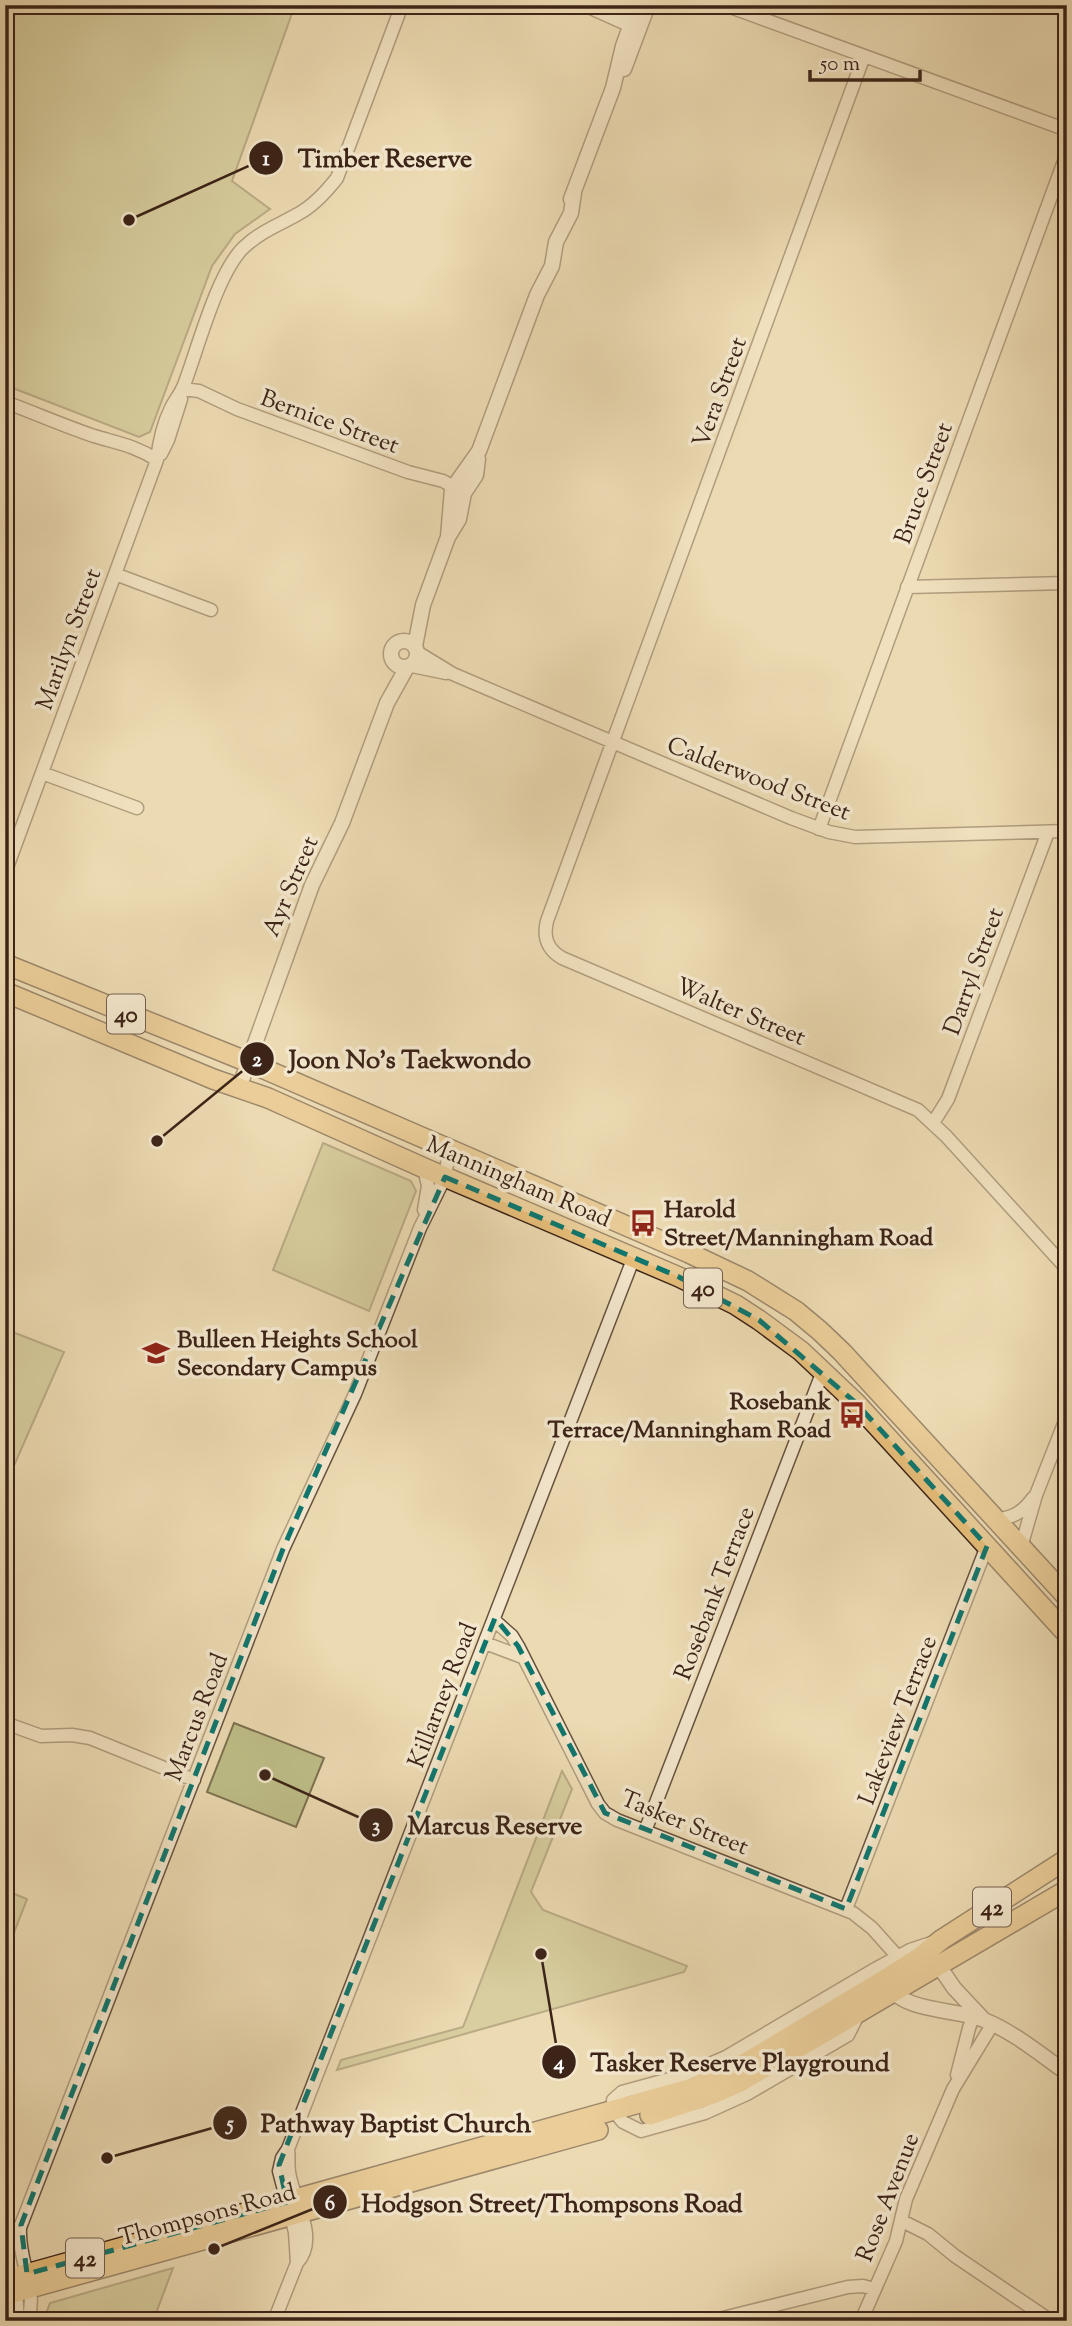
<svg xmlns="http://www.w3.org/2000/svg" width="1072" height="2326" font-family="'Sorts Mill Goudy',serif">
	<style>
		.green { fill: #bebe88; stroke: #7d7150; stroke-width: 2 }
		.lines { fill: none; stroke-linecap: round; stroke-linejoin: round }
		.minor-casing { stroke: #68523e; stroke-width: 15 }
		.tertiary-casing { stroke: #68523e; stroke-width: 17 }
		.primary-casing { stroke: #3c2418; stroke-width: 22 }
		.minor { stroke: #f3e7cd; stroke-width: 12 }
		.tertiary { stroke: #f3e7cd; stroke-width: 14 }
		.primary { stroke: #e6bd79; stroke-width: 19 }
		.marked { fill: none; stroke: #0f766e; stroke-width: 5; stroke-dasharray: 14 9; stroke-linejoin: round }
		.labels { text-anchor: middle; stroke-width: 7; stroke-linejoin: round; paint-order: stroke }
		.shield { fill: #f3e7cd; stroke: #735e4e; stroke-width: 2 }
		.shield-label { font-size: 23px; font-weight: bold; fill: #3c2418 }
		.street-label { font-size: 24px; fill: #3c2418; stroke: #f3e7cd }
		.poi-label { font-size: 24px; font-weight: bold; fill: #3c2418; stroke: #f3e7cd; text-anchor: start }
		.leader { fill: none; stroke: #3c2418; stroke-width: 2.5 }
		.callout-dot { fill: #3c2418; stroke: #f3e7cd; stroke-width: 2.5 }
		.mark-label { font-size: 21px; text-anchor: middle; font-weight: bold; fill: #fff }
		.callout-label { font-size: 26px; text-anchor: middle; font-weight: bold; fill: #3c2418; stroke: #f3e7cd; stroke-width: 7; stroke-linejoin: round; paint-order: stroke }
	</style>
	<rect width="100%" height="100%" fill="#ecdab2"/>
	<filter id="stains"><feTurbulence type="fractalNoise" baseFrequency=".00286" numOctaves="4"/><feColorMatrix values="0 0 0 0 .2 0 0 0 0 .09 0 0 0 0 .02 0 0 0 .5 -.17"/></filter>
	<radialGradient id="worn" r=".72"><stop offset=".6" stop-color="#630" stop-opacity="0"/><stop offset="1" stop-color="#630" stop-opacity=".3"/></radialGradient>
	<path class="green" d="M5,5H295L232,181L270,209L235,234L212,266L150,432L139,437L5,385Z
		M323,1143L411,1181L416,1191L369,1311L273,1270Z
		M5,1329L64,1352L5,1486Z
		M234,1723L324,1758L296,1827L207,1792Z
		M562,1771L572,1789L531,1892L543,1910L687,1966L684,1972L337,2070L341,2060L463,2027Z
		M5,1890L27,1899L5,1956Z
		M173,2268L153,2321H43L50,2303Z"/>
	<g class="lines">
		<defs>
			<path id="minor" d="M584,5L624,23L638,25
				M601,5L633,17L639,22
				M725,5L1067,130
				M864,56L547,921C543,937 547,949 562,958L918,1110L946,1136L1067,1269
				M182,389L199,391L237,409L408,472L443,481L461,491
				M5,402C35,413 64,426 94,436C117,443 136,446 157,460
				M161,454L168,440L181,399
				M115,574L211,610
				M907,587L1067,583
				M417,652L453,674L791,818L829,832L855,837L1067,831
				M412,666L446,673
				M42,773L137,808
				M819,829L1067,153
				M5,873L157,460C159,442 163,424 171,408C175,400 181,393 184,385C198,348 217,274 243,248C261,231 277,226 298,214C313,206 326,192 337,178L402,5
				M933,1123L948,1099L1048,832
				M424,1210L428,1186L424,1168
				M995,1520C1014,1517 1022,1513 1033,1498
				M1021,1547L1036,1495L1067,1416
				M494,1620L512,1636L518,1646L598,1804L605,1813L617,1820L853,1913L872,1928L898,1957
				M485,1643L522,1657
				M5,1723L41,1736L72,1735L90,1738L194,1780
				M645,1831L823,1371
				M846,1909L987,1546
				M859,2013L848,2035L747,2094L705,2113L641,2131L623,2122L614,2111L613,2100L622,2092L684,2075L726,2057L877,1968L910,1950L931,1943
				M957,2075L969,2028L975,2012
				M902,2221L928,2234L955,2256L1051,2321
				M20,2229C18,2261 38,2288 28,2321
				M297,2263L295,2232L279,2171L282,2158L288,2149L634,1257
				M18,2321L16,2291L8,2252L12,2237L21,2225L283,1549L355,1394L420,1228L445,1177L449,1151
				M274,2321L297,2263C320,2238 293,2200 289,2172C288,2164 289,2156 288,2149
				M711,2321L848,2287L863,2286L874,2289
				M861,2321L896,2241L906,2199L953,2089L992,2025"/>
			<path id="tertiary" d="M624,69L648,5
				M571,199L613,88L623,46L638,5
				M448,537L452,489L479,451L537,295L552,266L556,242L571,213L574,193
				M391 654a13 13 0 1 1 26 0a13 13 0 1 1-26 0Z
				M415,646L423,605L448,537L459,519L464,493L476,475L478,459
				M239,1088L312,885L342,823L387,703L407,667
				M931,1961L939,1966L954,1988L983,2019
				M889,1987C905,2012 957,2009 984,2020C1014,2032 1041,2055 1067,2073"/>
			<path id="primary" d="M5,964L248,1062L689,1253L748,1281L796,1311L820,1331L842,1352L1067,1597
				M5,992L213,1079L268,1098L424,1168L679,1277L736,1305L759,1320L801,1351L856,1403L1067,1634
				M650,2115L713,2094L740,2082L1067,1890
				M5,2280L693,2088L732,2071L884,1980L920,1957L941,1940L1067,1859
				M5,2295L598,2130"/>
		</defs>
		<use href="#minor" class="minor-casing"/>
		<use href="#tertiary" class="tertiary-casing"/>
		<use href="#primary" class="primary-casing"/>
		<use href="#minor" class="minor"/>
		<use href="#tertiary" class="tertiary"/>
		<use href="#primary" class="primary"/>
	</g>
	<path d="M0 0H1072V2326H0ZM445,1177L679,1277L759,1320L856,1403L987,1546L846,1909L605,1813L518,1646L495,1618L279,2165L287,2202L27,2274L21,2225L283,1549Z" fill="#ecdab2" fill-opacity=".55" fill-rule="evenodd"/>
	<path class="marked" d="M445,1177L679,1277L759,1320L856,1403L987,1546L846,1909L605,1813L518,1646L495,1618L279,2165L287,2202L27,2274L21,2225L283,1549Z"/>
	<defs>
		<symbol id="bus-bare" viewBox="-9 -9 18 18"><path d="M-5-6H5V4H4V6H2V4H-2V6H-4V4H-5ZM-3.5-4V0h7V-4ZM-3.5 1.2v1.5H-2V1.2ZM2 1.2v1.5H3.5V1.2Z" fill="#8f2418" stroke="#f3e7cd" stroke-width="2.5" paint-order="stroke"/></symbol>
		<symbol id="school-bare" viewBox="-9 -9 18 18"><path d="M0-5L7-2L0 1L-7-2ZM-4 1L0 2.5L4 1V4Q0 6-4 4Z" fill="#8f2418" stroke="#f3e7cd" stroke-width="2.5" paint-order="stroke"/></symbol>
	</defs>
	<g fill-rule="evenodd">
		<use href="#bus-bare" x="624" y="1204" width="38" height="38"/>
		<use href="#school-bare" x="137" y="1334" width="38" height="38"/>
		<use href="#bus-bare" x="833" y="1396" width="38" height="38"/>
	</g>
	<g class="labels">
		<g class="shield">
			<rect x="107" y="994.5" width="38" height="39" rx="5"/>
			<rect x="684" y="1268.5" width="38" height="39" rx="5"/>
			<rect x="973" y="1887.5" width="38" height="39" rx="5"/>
			<rect x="66" y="2238.5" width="38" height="39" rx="5"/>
		</g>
		<g class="shield-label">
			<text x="126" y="1022">40</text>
			<text x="703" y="1296">40</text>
			<text x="992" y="1915">42</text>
			<text x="85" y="2266">42</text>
		</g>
		<g class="street-label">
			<text transform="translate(719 392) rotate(-70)" y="8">Vera Street</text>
			<text transform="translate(330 421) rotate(20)" y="8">Bernice Street</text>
			<text transform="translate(923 483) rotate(-70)" y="8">Bruce Street</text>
			<text transform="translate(68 639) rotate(-70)" y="8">Marilyn Street</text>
			<text transform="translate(759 778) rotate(21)" y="8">Calderwood Street</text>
			<text transform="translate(290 886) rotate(-67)" y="8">Ayr Street</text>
			<text transform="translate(973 971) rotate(-70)" y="8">Darryl Street</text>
			<text transform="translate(741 1011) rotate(23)" y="8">Walter Street</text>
			<text transform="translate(519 1181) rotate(23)" y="8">Manningham Road</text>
			<text transform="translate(714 1593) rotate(-69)" y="8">Rosebank Terrace</text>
			<text transform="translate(442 1695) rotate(-69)" y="8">Killarney Road</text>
			<text transform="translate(196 1717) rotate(-69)" y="8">Marcus Road</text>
			<text transform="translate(897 1720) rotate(-69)" y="8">Lakeview Terrace</text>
			<text transform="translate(685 1822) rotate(22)" y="8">Tasker Street</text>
			<text transform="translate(887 2197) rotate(-69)" y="8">Rose Avenue</text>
			<text transform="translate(207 2214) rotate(-15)" y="8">Thompsons Road</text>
		</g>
		<g class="poi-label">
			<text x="664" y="1217">Harold<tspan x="664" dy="28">Street/Manningham Road</tspan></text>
			<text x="177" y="1347">Bulleen Heights School<tspan x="177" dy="28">Secondary Campus</tspan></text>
			<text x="831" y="1409" text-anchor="end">Rosebank<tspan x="831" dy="28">Terrace/Manningham Road</tspan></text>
		</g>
	</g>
	<path class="leader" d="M129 220L266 158M157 1141L257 1059M265 1775L376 1825M541 1954L559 2062M107 2158L230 2123M214 2249L330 2202"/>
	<g class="callout-dot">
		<circle cx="129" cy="220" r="7"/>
		<circle cx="157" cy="1141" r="7"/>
		<circle cx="265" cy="1775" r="7"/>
		<circle cx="541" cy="1954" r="7"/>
		<circle cx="107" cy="2158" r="7"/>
		<circle cx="214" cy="2249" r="7"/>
		<circle cx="266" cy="158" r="18"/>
		<circle cx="257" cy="1059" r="18"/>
		<circle cx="376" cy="1825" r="18"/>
		<circle cx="559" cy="2062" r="18"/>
		<circle cx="230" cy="2123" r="18"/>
		<circle cx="330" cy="2202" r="18"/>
	</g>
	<g class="mark-label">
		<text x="266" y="165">1</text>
		<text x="257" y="1066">2</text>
		<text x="376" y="1832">3</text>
		<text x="559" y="2069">4</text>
		<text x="230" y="2130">5</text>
		<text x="330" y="2210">6</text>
	</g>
	<g class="callout-label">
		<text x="385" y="167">Timber Reserve</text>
		<text x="410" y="1068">Joon No's Taekwondo</text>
		<text x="495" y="1834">Marcus Reserve</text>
		<text x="740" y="2071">Tasker Reserve Playground</text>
		<text x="396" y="2132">Pathway Baptist Church</text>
		<text x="552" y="2212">Hodgson Street/Thompsons Road</text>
	</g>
	<rect width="1072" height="2326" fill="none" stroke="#ecdab2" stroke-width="28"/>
	<rect x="7" y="7" width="1058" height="2312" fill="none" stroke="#3c2418" stroke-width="3.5"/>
	<rect x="14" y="14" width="1044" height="2298" fill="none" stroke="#3c2418" stroke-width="2"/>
	<path d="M810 70v10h110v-10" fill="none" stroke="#3c2418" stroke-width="3.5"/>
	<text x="820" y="70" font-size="21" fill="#3c2418" stroke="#f3e7cd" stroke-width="5" paint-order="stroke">50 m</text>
	<rect width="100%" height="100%" filter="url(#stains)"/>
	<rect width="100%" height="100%" fill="url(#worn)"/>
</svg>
